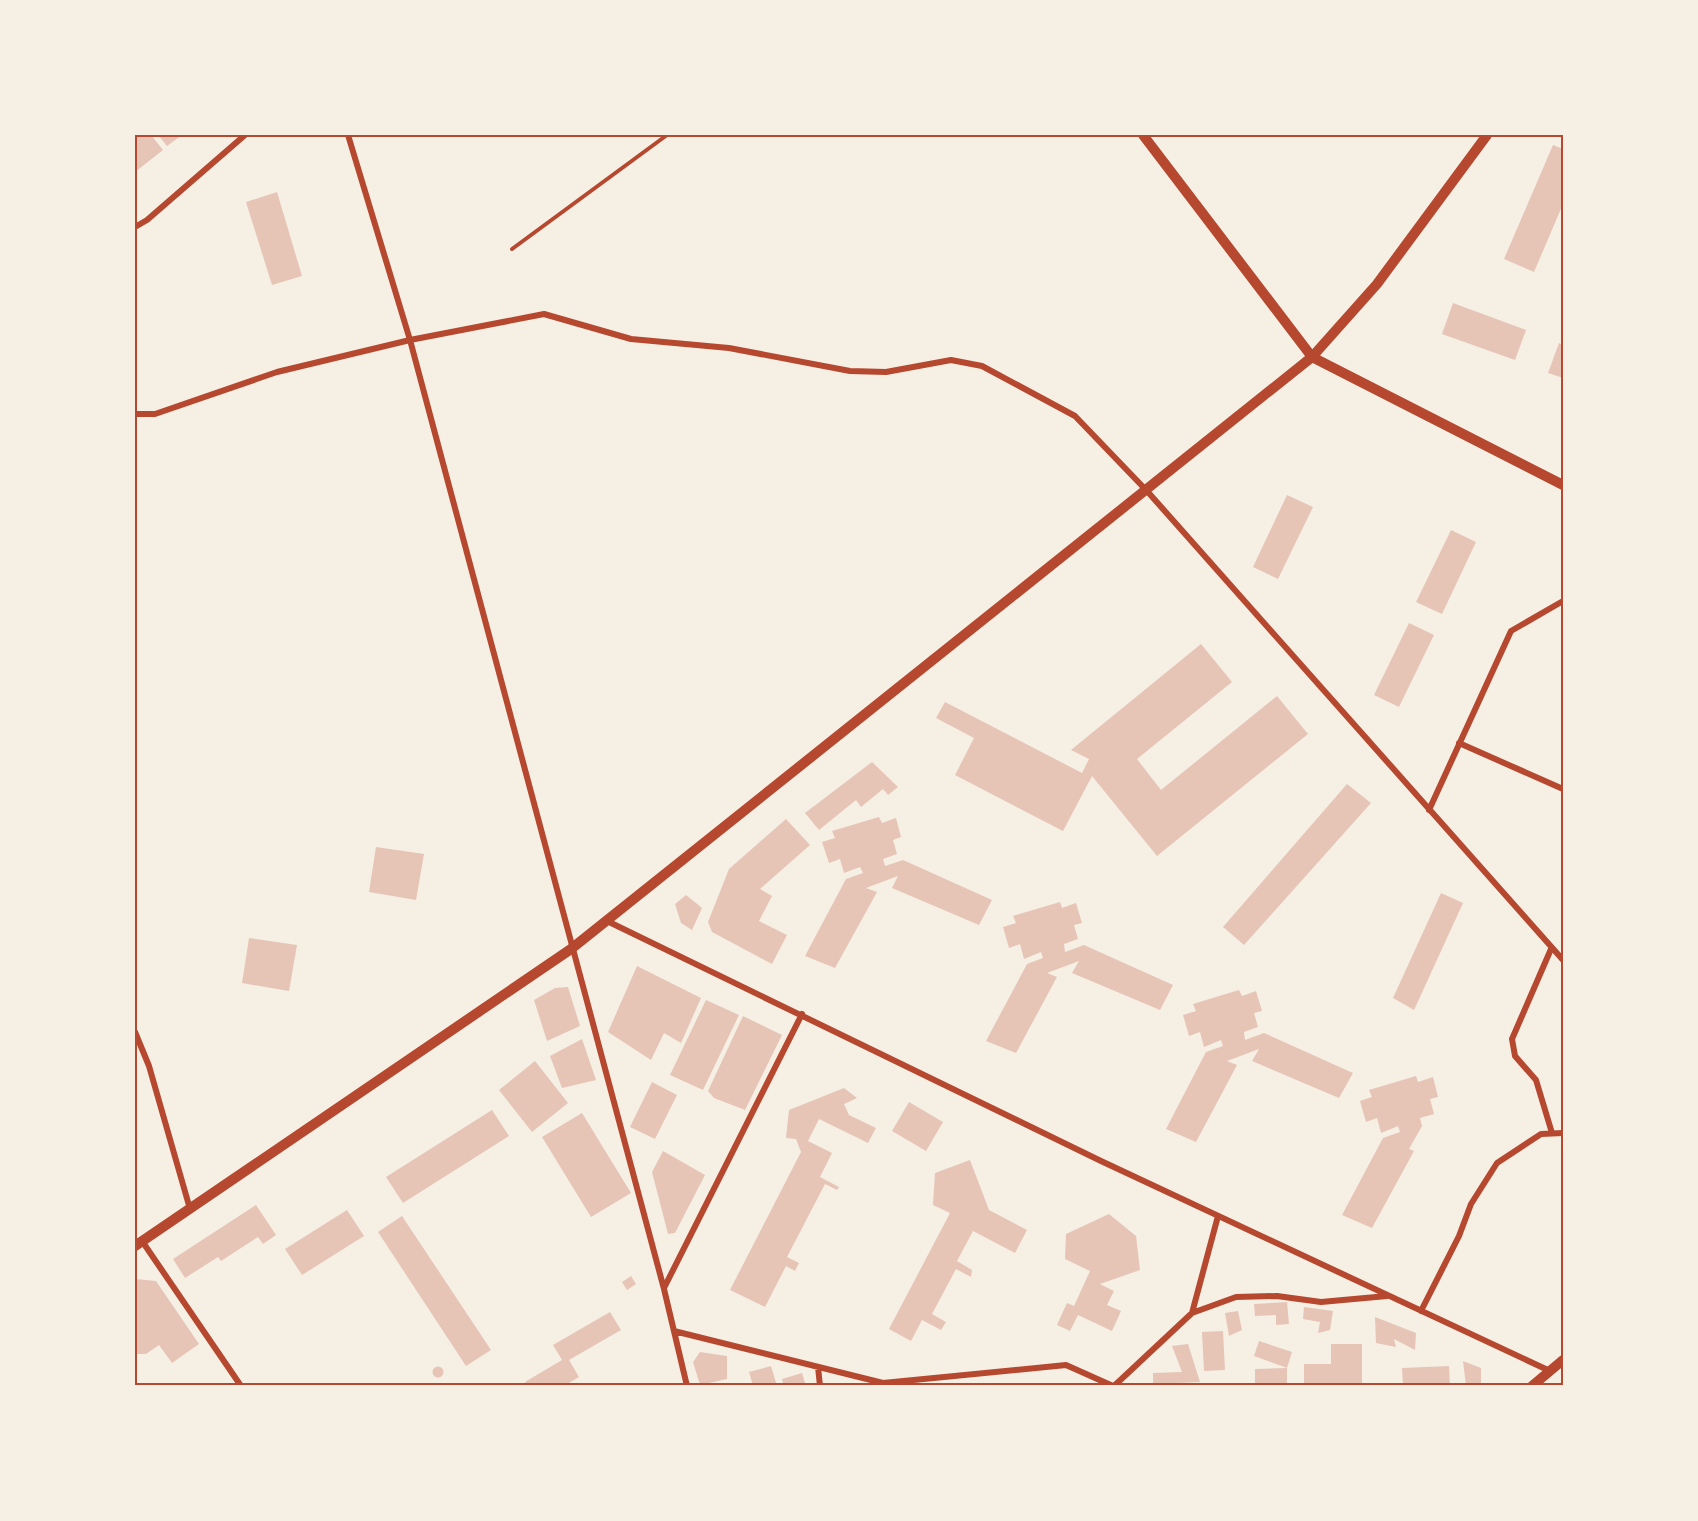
<svg xmlns="http://www.w3.org/2000/svg" width="1698" height="1521" font-family="Arial,sans-serif">
	<style>
		.building { fill: #e6c5b7 }
		.lines { fill: none; stroke-linecap: round; stroke-linejoin: round }
		.service { stroke: #b5482f; stroke-width: 4 }
		.minor { stroke: #b5482f; stroke-width: 6 }
		.secondary { stroke: #b5482f; stroke-width: 10 }
		.neatline { fill: none; stroke: #b5482f; stroke-width: 2 }
	</style>
	<rect width="100%" height="100%" fill="#f6efe4"/>
	<path class="building" d="M135,135H151L163,150L135,172Z
		M158,135H182L167,146Z
		M1553,145L1563,149V204L1534,272L1504,259Z
		M277,192L302,276L272,285L246,202Z
		M1453,303L1526,330L1515,360L1442,334Z
		M1559,343L1563,345V378L1548,373Z
		M1287,495L1313,507L1278,579L1253,567Z
		M1451,530L1476,542L1442,614L1416,602Z
		M1409,623L1434,635L1399,707L1374,695Z
		M1201,644L1232,682L1137,759L1161,790L1277,696L1308,734L1157,856L1092,776L1063,831L955,775L974,738L936,718L945,702L1082,773L1089,759L1071,750Z
		M872,762L898,787L888,795L883,789L861,807L856,800L819,830L805,813Z
		M1347,784L1371,803L1244,945L1223,927Z
		M879,817L882,823L896,818L901,837L893,840L897,854L883,859L885,866L903,860L992,900L979,925L892,888L898,876L866,888L877,892L835,968L805,956L846,879L863,873L860,867L844,873L840,859L829,863L822,842L835,838L832,831Z
		M786,819L810,845L760,889L772,896L759,921L787,935L772,964L712,932L708,922L729,869Z
		M376,847L424,854L416,900L369,892Z
		M1441,893L1463,903L1414,1010L1393,998Z
		M686,895L702,908L692,930L681,923L675,904Z
		M1060,902L1062,908L1076,903L1082,923L1074,925L1078,939L1064,944L1065,952L1084,945L1173,985L1160,1010L1072,973L1079,961L1047,973L1057,977L1016,1053L986,1041L1027,964L1043,958L1041,952L1024,959L1020,944L1009,948L1003,927L1016,923L1013,916Z
		M249,938L297,945L289,991L242,983Z
		M637,966L701,998L681,1043L664,1033L651,1060L608,1032Z
		M568,987L580,1026L547,1041L534,1000L555,988Z
		M1239,990L1242,996L1256,991L1262,1011L1254,1013L1258,1027L1244,1032L1245,1040L1264,1033L1353,1073L1339,1098L1252,1061L1259,1049L1227,1061L1237,1065L1196,1142L1166,1129L1206,1052L1223,1046L1221,1040L1204,1047L1200,1032L1189,1036L1183,1015L1196,1011L1193,1004Z
		M706,1000L739,1015L703,1090L670,1075Z
		M743,1016L782,1035L745,1110L714,1098L708,1091Z
		M582,1039L596,1080L562,1088L550,1056Z
		M535,1061L568,1103L532,1132L499,1090Z
		M1416,1076L1418,1082L1433,1077L1438,1097L1430,1099L1434,1114L1420,1118L1422,1126L1409,1149L1414,1151L1372,1228L1342,1215L1383,1138L1400,1132L1398,1126L1381,1133L1377,1118L1366,1122L1360,1101L1372,1097L1369,1090Z
		M652,1082L677,1095L655,1139L630,1127Z
		M844,1088L857,1098L844,1104L849,1115L876,1128L868,1143L819,1119L808,1141L832,1153L820,1177L839,1187L837,1190L825,1184L787,1257L799,1263L795,1271L786,1266L765,1307L730,1290L801,1152L796,1139L786,1138L789,1110Z
		M909,1102L943,1122L926,1151L892,1131Z
		M492,1110L509,1136L403,1203L386,1177Z
		M582,1113L631,1193L591,1217L542,1137Z
		M663,1151L705,1175L675,1233L668,1234L652,1172Z
		M970,1160L989,1210L1027,1230L1015,1253L973,1231L957,1261L972,1270L971,1277L956,1269L932,1314L946,1322L941,1330L922,1320L911,1341L889,1329L950,1213L933,1205L935,1173Z
		M256,1205L276,1235L263,1244L258,1237L221,1261L218,1257L185,1278L173,1259Z
		M347,1210L364,1236L302,1275L285,1249Z
		M1109,1214L1136,1236L1140,1270L1100,1284L1114,1291L1107,1305L1121,1311L1112,1331L1078,1315L1070,1331L1057,1325L1067,1303L1074,1306L1090,1271L1065,1259L1066,1234Z
		M402,1216L491,1350L466,1366L378,1232Z
		M631,1276L636,1284L627,1290L622,1282Z
		M136,1279L156,1281L199,1344L172,1363L159,1345L146,1354H135Z
		M1287,1302L1289,1324L1276,1325V1315L1255,1316L1254,1304Z
		M1304,1307L1333,1311L1330,1330L1318,1333L1320,1322L1303,1319Z
		M1238,1311L1242,1330L1229,1336L1225,1313Z
		M610,1312L621,1330L569,1360L579,1377L564,1386H527L525,1382L562,1360L553,1345Z
		M1375,1317L1416,1333L1415,1350L1394,1339L1396,1347L1376,1343Z
		M1223,1331L1225,1370L1204,1371L1202,1332Z
		M1259,1341L1292,1352L1287,1368V1385L1255,1384V1369L1287,1368L1254,1356Z
		M1188,1344L1200,1382L1153,1384V1373L1182,1372L1172,1346Z
		M1331,1344H1362V1386H1304V1364H1331Z
		M700,1352L727,1356V1379L700,1385L693,1362Z
		M1463,1361L1481,1368V1386H1466Z
		M771,1366L777,1386H753L749,1372Z
		M1449,1366L1450,1386H1403L1402,1368Z
		M432.5 1372a5.5 5.5 0 1 1 11 0a5.5 5.5 0 1 1-11 0Z
		M802,1373L806,1386H784L782,1379Z"/>
	<g class="lines">
		<path class="service" d="M512,249L667,135"/>
		<path class="minor" d="M348,135L410,340L664,1289L687,1386
			M135,227L147,220L245,135
			M135,414H155L277,372L410,340L544,314L631,339L729,348L850,371L886,372L951,360L982,366L1075,416L1147,491L1563,960
			M1459,743L1563,789
			M1429,810L1511,631L1563,601
			M607,921L1101,1161L1550,1371
			M1551,949L1512,1039L1515,1056L1536,1080L1552,1133
			M135,1032L149,1066L190,1209
			M142,1241L241,1386
			M664,1288L802,1014
			M1421,1311L1459,1236L1471,1204L1497,1163L1541,1134L1563,1133
			M1192,1313L1218,1216
			M674,1331L883,1383L1066,1365L1113,1386
			M818,1367L820,1386
			M1114,1386L1192,1313L1236,1297L1277,1296L1321,1302L1387,1296"/>
		<path class="secondary" d="M1143,135L1312,357L1563,485
			M135,1246L571,949L1312,357L1377,284L1487,135
			M1532,1386L1563,1360"/>
	</g>
	<rect width="1698" height="1521" fill="none" stroke="#f6efe4" stroke-width="273"/>
	<rect x="136" y="136" width="1426" height="1248" class="neatline"/>
</svg>
